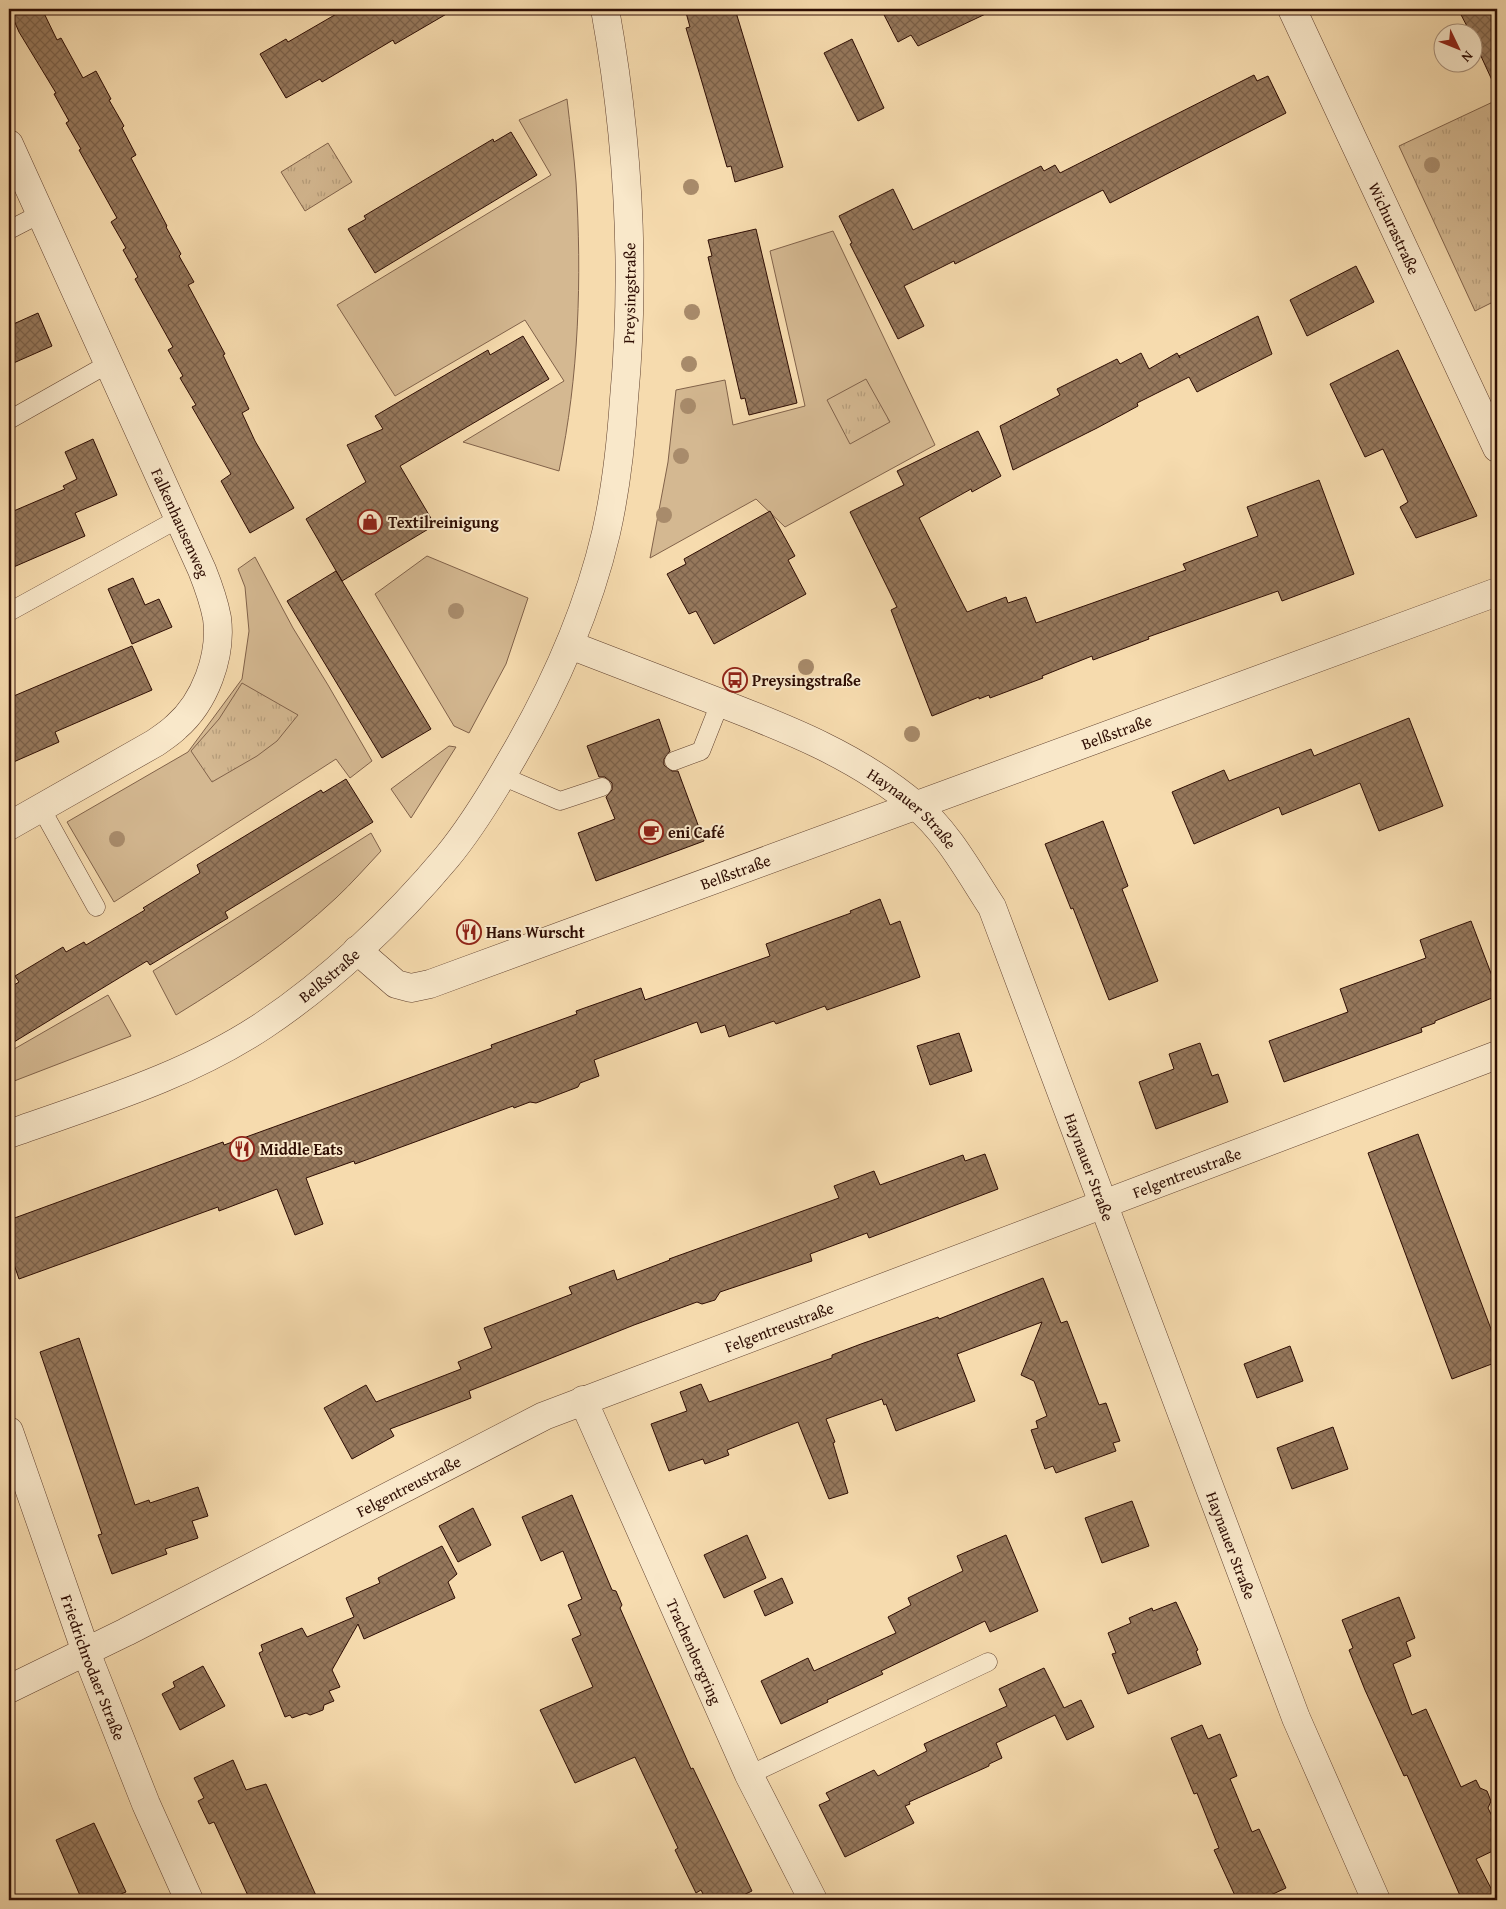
<svg xmlns="http://www.w3.org/2000/svg" width="1506" height="1909" font-family="'Gentium Book Plus',serif">
	<style>
		.green { fill: #d4b891; stroke: #81624a }
		.park { fill: url(#park-tufts); stroke: #81624a }
		.building { fill: url(#building-cross-hatch); stroke: #2e0d03 }
		.lines { fill: none; stroke-linecap: round; stroke-linejoin: round }
		.service-casing { stroke: #60402e; stroke-width: 19 }
		.minor-casing { stroke: #60402e; stroke-width: 29 }
		.tertiary-casing { stroke: #60402e; stroke-width: 29 }
		.service { stroke: #f9e8ca; stroke-width: 18 }
		.minor { stroke: #f9e8ca; stroke-width: 28 }
		.tertiary { stroke: #f9e8ca; stroke-width: 28 }
		.tree { fill: #a88b6b }
		.labels { text-anchor: middle; stroke-width: 4; stroke-linejoin: round; paint-order: stroke }
		.street-label { font-size: 16px; fill: #2e0d03; stroke: #f9e8ca }
		.poi-label { font-size: 16px; font-weight: bold; fill: #2e0d03; stroke: #f9e8ca; text-anchor: start }
	</style>
	<defs>
		<pattern id="park-tufts" width="24" height="20" patternUnits="userSpaceOnUse" patternTransform="scale(1.25)"><rect width="24" height="20" fill="#d4b891"/><path d="M3 7l-1-3M5 7V3M7 7l1-3M15 17l-1-3M17 17v-4M19 17l1-3" fill="none" stroke="#b69d7b"/></pattern>
		<pattern id="building-cross-hatch" width="8" height="8" patternUnits="userSpaceOnUse" patternTransform="scale(1.25)"><rect width="8" height="8" fill="#96785c"/><path d="M0 0l8 8M0 8l8-8" fill="none" stroke="#7b614a"/></pattern>
	</defs>
	<rect width="100%" height="100%" fill="#f6dbae"/>
	<filter id="stains"><feTurbulence type="fractalNoise" baseFrequency=".004" numOctaves="4"/><feColorMatrix values="0 0 0 0 .2 0 0 0 0 .09 0 0 0 0 .02 0 0 0 .5 -.17"/></filter>
	<radialGradient id="worn" r=".72"><stop offset=".6" stop-color="#630" stop-opacity="0"/><stop offset="1" stop-color="#630" stop-opacity=".3"/></radialGradient>
	<path class="green" d="M567,99C570,126 574,154 576,182C582,278 579,376 559,471L463,442L564,381L525,320L395,396L337,305L551,175L519,120Z
		M833,231L935,445L785,527L756,499L650,558L668,462L676,390L725,380L733,425L805,406L770,251Z
		M427,556L528,598L506,664L469,733L454,726L375,594Z
		M255,557L293,628L328,685L372,761L350,778L336,759L114,902L67,822L188,752L242,679L249,631L245,587L238,569Z
		M449,746L456,747L411,818L391,789Z
		M371,833L381,851C366,867 352,883 336,898C288,943 233,980 176,1015L153,971Z
		M108,995L131,1036L9,1083V1052Z"/>
	<path class="park" d="M1497,100V300L1475,311L1399,146Z
		M328,143L352,182L305,211L281,172Z
		M866,379L890,422L850,444L827,400Z
		M242,683L298,715L277,741L257,756L212,782L191,751L219,719Z"/>
	<path class="building" d="M9,9H42L57,40L61,38L83,78L96,71L111,99L109,100L124,126L122,128L136,155L131,158L167,226L166,227L181,254L179,256L194,282L188,285L225,354L223,355L249,409L242,413L255,441L294,508L250,533L221,481L231,474L192,407L196,405L180,378L183,376L168,350L173,347L135,279L138,277L123,250L126,248L111,222L117,218L79,150L81,149L66,123L69,121L54,94L56,93L19,32Z
		M345,9H455L395,44L393,40L322,82L320,79L286,98L260,54L286,39L288,42Z
		M685,9H735L783,167L735,182L731,166L727,167L686,28L690,27Z
		M881,9H996L918,46L911,35L898,42Z
		M1458,9H1497V91L1474,41V32H1470Z
		M852,39L884,108L858,121L824,53Z
		M1254,75L1257,81L1268,76L1286,113L1110,203L1103,190L955,264L954,261L904,286L924,326L898,339L850,244L852,243L839,216L893,189L913,230L1041,166L1044,171L1055,165L1060,173Z
		M511,132L537,175L375,273L348,229L366,219L364,216L493,139L494,142Z
		M756,229L797,403L749,415L745,398L741,399L708,257L712,256L708,240Z
		M1356,266L1374,302L1307,336L1290,300Z
		M38,313L52,346L9,365V326Z
		M1258,316L1272,354L1197,392L1189,377L1137,403L1138,406L1097,428L1013,470L1000,426L1060,395L1057,389L1117,359L1120,364L1141,353L1149,369L1177,353L1180,358L1179,356Z
		M523,336L549,379L400,466L435,525L342,581L306,519L366,482L347,445L383,429L375,416L488,350L490,355Z
		M1398,350L1477,516L1416,538L1400,507L1408,502L1383,449L1365,457L1330,384Z
		M978,431L1001,476L972,492L971,489L919,518L967,612L1006,597L1008,603L1026,597L1036,623L1186,570L1183,564L1258,536L1247,507L1319,480L1354,574L1282,601L1278,591L1148,637L1149,639L1093,660L1092,656L1042,676L1043,678L990,698L989,695L979,699V697L932,716L891,610L897,607L850,512L904,485L897,471Z
		M93,439L117,495L75,513L85,536L9,569V513L65,489L63,486L77,479L65,452Z
		M770,511L795,556L788,560L806,594L714,644L696,611L689,614L667,574L686,564L684,559Z
		M336,571L431,729L382,758L287,601Z
		M133,578L145,605L159,599L172,627L132,644L108,589Z
		M132,646L152,690L55,732L59,742L9,764V698Z
		M1409,718L1443,806L1379,831L1360,783L1282,815L1279,807L1194,844L1172,792L1224,770L1229,781L1311,749L1314,756Z
		M659,719L670,751L664,759V765L672,771H678L704,841L596,881L578,833L615,819L606,797L612,790V783L605,777H599L587,746Z
		M346,779L373,822L225,912L228,918L150,965L147,961L9,1045V988L19,982L15,976L63,947L66,952L84,942L86,945L145,910L143,908L200,873L197,865L321,790L323,793Z
		M1103,821L1128,886L1122,889L1158,981L1109,1000L1073,908L1071,909L1045,844Z
		M880,899L890,925L900,921L920,977L827,1010L825,1006L776,1024L774,1021L729,1037L725,1025L701,1033L697,1022L594,1060L599,1076L580,1083L578,1087L536,1103L530,1102L514,1108L513,1106L355,1164L354,1161L306,1178L323,1224L295,1235L277,1189L219,1211L218,1207L19,1279L9,1250V1220L223,1142L224,1145L492,1048L491,1045L577,1014L576,1011L641,988L645,1000L770,956L766,944L851,913L850,911Z
		M1471,921L1497,989V996L1435,1021V1023L1421,1028L1422,1032L1284,1082L1269,1041L1348,1012L1340,989L1426,958L1420,940Z
		M959,1033L972,1071L930,1085L917,1046Z
		M1200,1043L1212,1076L1218,1074L1228,1102L1156,1129L1139,1082L1174,1069L1169,1054Z
		M1418,1134L1497,1345V1362L1452,1379L1368,1153Z
		M985,1154L998,1189L869,1238L867,1233L810,1254L812,1261L720,1292L715,1300L702,1304L697,1302L634,1325L469,1391L471,1398L390,1429L394,1436L352,1459L324,1408L366,1385L376,1402L461,1369L458,1362L492,1348L484,1328L572,1294L569,1287L614,1270L617,1280L670,1260L669,1259L839,1198L834,1186L874,1171L880,1185L963,1155L965,1161Z
		M1043,1278L1061,1323L1067,1321L1099,1405L1106,1403L1120,1441L1113,1443L1116,1451L1056,1473L1053,1466L1045,1469L1031,1430L1038,1428L1036,1421L1047,1416L1034,1381L1021,1375L1042,1322L957,1354L975,1401L896,1431L886,1404L884,1405L882,1399L826,1419L835,1442L833,1443L848,1493L829,1499L798,1422L727,1450L729,1455L705,1464L703,1459L669,1471L651,1424L687,1411L680,1392L701,1384L709,1402L832,1358V1355L861,1344L938,1317L939,1319Z
		M79,1338L135,1505L149,1500L150,1503L198,1487L208,1516L192,1521L198,1538L165,1549L167,1554L112,1574L98,1535L102,1534L40,1352Z
		M1290,1346L1303,1381L1257,1398L1244,1364Z
		M1333,1427L1348,1469L1292,1489L1277,1448Z
		M572,1495L612,1590L616,1591L622,1605L620,1608L691,1769L693,1768L752,1891L733,1900H706L701,1890L696,1893L675,1850L678,1848L635,1757L575,1783L540,1710L593,1687L572,1639L581,1635L568,1605L582,1599L563,1551L541,1561L522,1517Z
		M1132,1501L1149,1546L1102,1563L1085,1518Z
		M473,1508L491,1545L458,1562L439,1526Z
		M747,1535L766,1578L724,1598L704,1555Z
		M1006,1535L1038,1611L990,1632L985,1621L881,1671L883,1674L827,1700L828,1702L781,1724L761,1681L808,1658L814,1671L896,1633L888,1617L911,1605L908,1598L963,1571L957,1556Z
		M442,1546L457,1574L448,1582L455,1598L364,1639L358,1624L332,1670L340,1687L329,1691L334,1701L324,1705L323,1710L310,1715L306,1713L292,1718L290,1715L285,1717L259,1653L263,1651L261,1645L302,1628L307,1637L354,1617L346,1598L380,1583L378,1578Z
		M782,1578L793,1603L765,1616L754,1591Z
		M1399,1597L1415,1638L1406,1642L1411,1656L1393,1664L1412,1715L1426,1709L1461,1787L1476,1780L1480,1788L1487,1791L1491,1801L1488,1808L1497,1826V1849L1476,1859L1497,1900H1462L1407,1775L1404,1776L1365,1690L1349,1650L1353,1648L1342,1620Z
		M1176,1602L1198,1650L1196,1651L1201,1664L1128,1694L1112,1654L1116,1653L1108,1633L1131,1623L1129,1618L1152,1608L1153,1611Z
		M203,1666L225,1706L180,1730L162,1694L175,1687L173,1682Z
		M1044,1668L1064,1708L1081,1700L1094,1727L1067,1740L1055,1715L996,1743L1002,1758L989,1764V1766L909,1802L910,1804L905,1806L914,1823L845,1857L819,1805L830,1800L826,1793L874,1770L878,1776L927,1751L924,1744L1007,1706L999,1689Z
		M1202,1725L1208,1739L1220,1734L1237,1776L1230,1779L1252,1832L1259,1829L1286,1888L1260,1900H1237L1214,1850L1219,1848L1197,1793L1194,1794L1171,1738Z
		M233,1760L246,1790L266,1784L318,1900H250L214,1822L209,1824L198,1801L204,1798L194,1778Z
		M94,1823L126,1892L106,1900H82L56,1840Z"/>
	<g class="lines">
		<defs>
			<path id="service" d="M9,230L40,214
				M9,420L108,364
				M9,612L178,519
				M674,761L701,751L720,703
				M502,776L560,801L602,787
				M41,808L96,907
				M749,1775L988,1662"/>
			<g id="minor">
				<path id="s1" d="M1292,9L1497,448"/>
				<path id="s2" d="M9,144L202,570C208,585 214,602 217,618C222,656 205,702 176,727C170,733 162,738 155,743L9,826"/>
				<path id="s3" d="M570,645C619,664 668,683 718,702C788,729 857,756 915,805C948,832 969,872 992,907L1296,1718L1376,1900"/>
				<path id="s4" d="M357,950L396,984L411,988L430,984L1497,592"/>
				<path id="s5" d="M583,1400L749,1775L813,1900"/>
				<path id="s6" d="M9,1431L86,1652L146,1804L189,1900"/>
				<path id="s7" d="M9,1689L126,1632L544,1416L1497,1055"/>
			</g>
			<g id="tertiary">
				<path id="s8" d="M9,1134C96,1103 186,1077 264,1025C330,981 396,918 447,857C471,828 491,795 510,762C552,691 587,614 606,533C616,489 621,444 624,399C636,269 628,137 605,9"/>
			</g>
		</defs>
		<use href="#service" class="service-casing"/>
		<use href="#minor" class="minor-casing"/>
		<use href="#tertiary" class="tertiary-casing"/>
		<use href="#service" class="service"/>
		<use href="#minor" class="minor"/>
		<use href="#tertiary" class="tertiary"/>
	</g>
	<g class="tree">
		<circle cx="1432" cy="165" r="8"/>
		<circle cx="691" cy="187" r="8"/>
		<circle cx="692" cy="312" r="8"/>
		<circle cx="689" cy="364" r="8"/>
		<circle cx="688" cy="406" r="8"/>
		<circle cx="681" cy="456" r="8"/>
		<circle cx="664" cy="515" r="8"/>
		<circle cx="456" cy="611" r="8"/>
		<circle cx="806" cy="667" r="8"/>
		<circle cx="912" cy="734" r="8"/>
		<circle cx="117" cy="839" r="8"/>
	</g>
	<defs>
		<symbol id="shop-ring" viewBox="-11 -11 22 22"><circle r="9.5" fill="#f9e8ca" stroke="#8f2418" stroke-width="1.5"/><path d="M-5-2.5h2.3a2.7 3.5 0 0 1 5.4 0H5L5.5 6h-11ZM-1.5-2.5h3a1.5 2.3 0 0 0-3 0Z" fill="#8f2418"/></symbol>
		<symbol id="bus-ring" viewBox="-11 -11 22 22"><circle r="9.5" fill="#f9e8ca" stroke="#8f2418" stroke-width="1.5"/><path d="M-5-6H5V4H4V6H2V4H-2V6H-4V4H-5ZM-3.5-4V0h7V-4ZM-3.5 1.2v1.5H-2V1.2ZM2 1.2v1.5H3.5V1.2Z" fill="#8f2418"/></symbol>
		<symbol id="cafe-ring" viewBox="-11 -11 22 22"><circle r="9.5" fill="#f9e8ca" stroke="#8f2418" stroke-width="1.5"/><path d="M-5.5-4.5H6V0H3Q3 3.5 0 3.5H-2.5Q-5.5 3.5-5.5 0ZM3-3.2v2h1.7v-2ZM-6 4.5H4V6H-6Z" fill="#8f2418"/></symbol>
		<symbol id="restaurant-ring" viewBox="-11 -11 22 22"><circle r="9.5" fill="#f9e8ca" stroke="#8f2418" stroke-width="1.5"/><path d="M-5-6h1v4h1v-4h1v4h1v-4h1v5L-1.5 .5V6h-2V.5L-5-1ZM5-6V6H3V1.5H1.5Q1.5-4 5-6Z" fill="#8f2418"/></symbol>
	</defs>
	<g fill-rule="evenodd">
		<use href="#shop-ring" x="356" y="508" width="28" height="28"/>
		<use href="#bus-ring" x="721" y="666" width="28" height="28"/>
		<use href="#cafe-ring" x="637" y="818" width="28" height="28"/>
		<use href="#restaurant-ring" x="455" y="918" width="28" height="28"/>
		<use href="#restaurant-ring" x="228" y="1135" width="28" height="28"/>
	</g>
	<g class="labels">
		<g class="street-label">
			<text dy="6" stroke="none"><textPath href="#s1" startOffset="242">Wichurastraße</textPath></text>
			<text dy="6" stroke="none"><textPath href="#s8" startOffset="1132">Preysingstraße</textPath></text>
			<text dy="6" stroke="none"><textPath href="#s2" startOffset="416">Falkenhausenweg</textPath></text>
			<text dy="6" stroke="none"><textPath href="#s4" startOffset="818">Belßstraße</textPath></text>
			<text dy="6" stroke="none"><textPath href="#s3" startOffset="382">Haynauer Straße</textPath></text>
			<text dy="6" stroke="none"><textPath href="#s4" startOffset="412">Belßstraße</textPath></text>
			<text dy="6" stroke="none"><textPath href="#s8" startOffset="360">Belßstraße</textPath></text>
			<text dy="6" stroke="none"><textPath href="#s3" startOffset="788">Haynauer Straße</textPath></text>
			<text dy="6" stroke="none"><textPath href="#s7" startOffset="1288">Felgentreustraße</textPath></text>
			<text dy="6" stroke="none"><textPath href="#s7" startOffset="852">Felgentreustraße</textPath></text>
			<text dy="6" stroke="none"><textPath href="#s7" startOffset="448">Felgentreustraße</textPath></text>
			<text dy="6" stroke="none"><textPath href="#s3" startOffset="1192">Haynauer Straße</textPath></text>
			<text dy="6" stroke="none"><textPath href="#s5" startOffset="275">Trachenbergring</textPath></text>
			<text dy="6" stroke="none"><textPath href="#s6" startOffset="251">Friedrichrodaer Straße</textPath></text>
		</g>
		<g class="poi-label">
			<text x="388" y="528">Textilreinigung</text>
			<text x="752" y="686">Preysingstraße</text>
			<text x="668" y="838">eni Café</text>
			<text x="486" y="938">Hans Wurscht</text>
			<text x="260" y="1155">Middle Eats</text>
		</g>
	</g>
	<rect width="1506" height="1909" fill="none" stroke="#f6dbae" stroke-width="30"/>
	<rect x="10" y="10" width="1486" height="1889" fill="none" stroke="#2e0d03" stroke-width="2.5"/>
	<rect x="15" y="15" width="1476" height="1879" fill="none" stroke="#2e0d03"/>
	<g transform="translate(1458 48) rotate(133)"><circle r="24" fill="#f9e8ca" stroke="#a8907a"/>
	<path d="M0-4L9 19L0 12L-9 19Z" fill="#8f2418"/>
	<text y="-8" font-size="14" font-weight="bold" text-anchor="middle" fill="#2e0d03">N</text>
	</g>
	<rect width="100%" height="100%" filter="url(#stains)"/>
	<rect width="100%" height="100%" fill="url(#worn)"/>
</svg>
